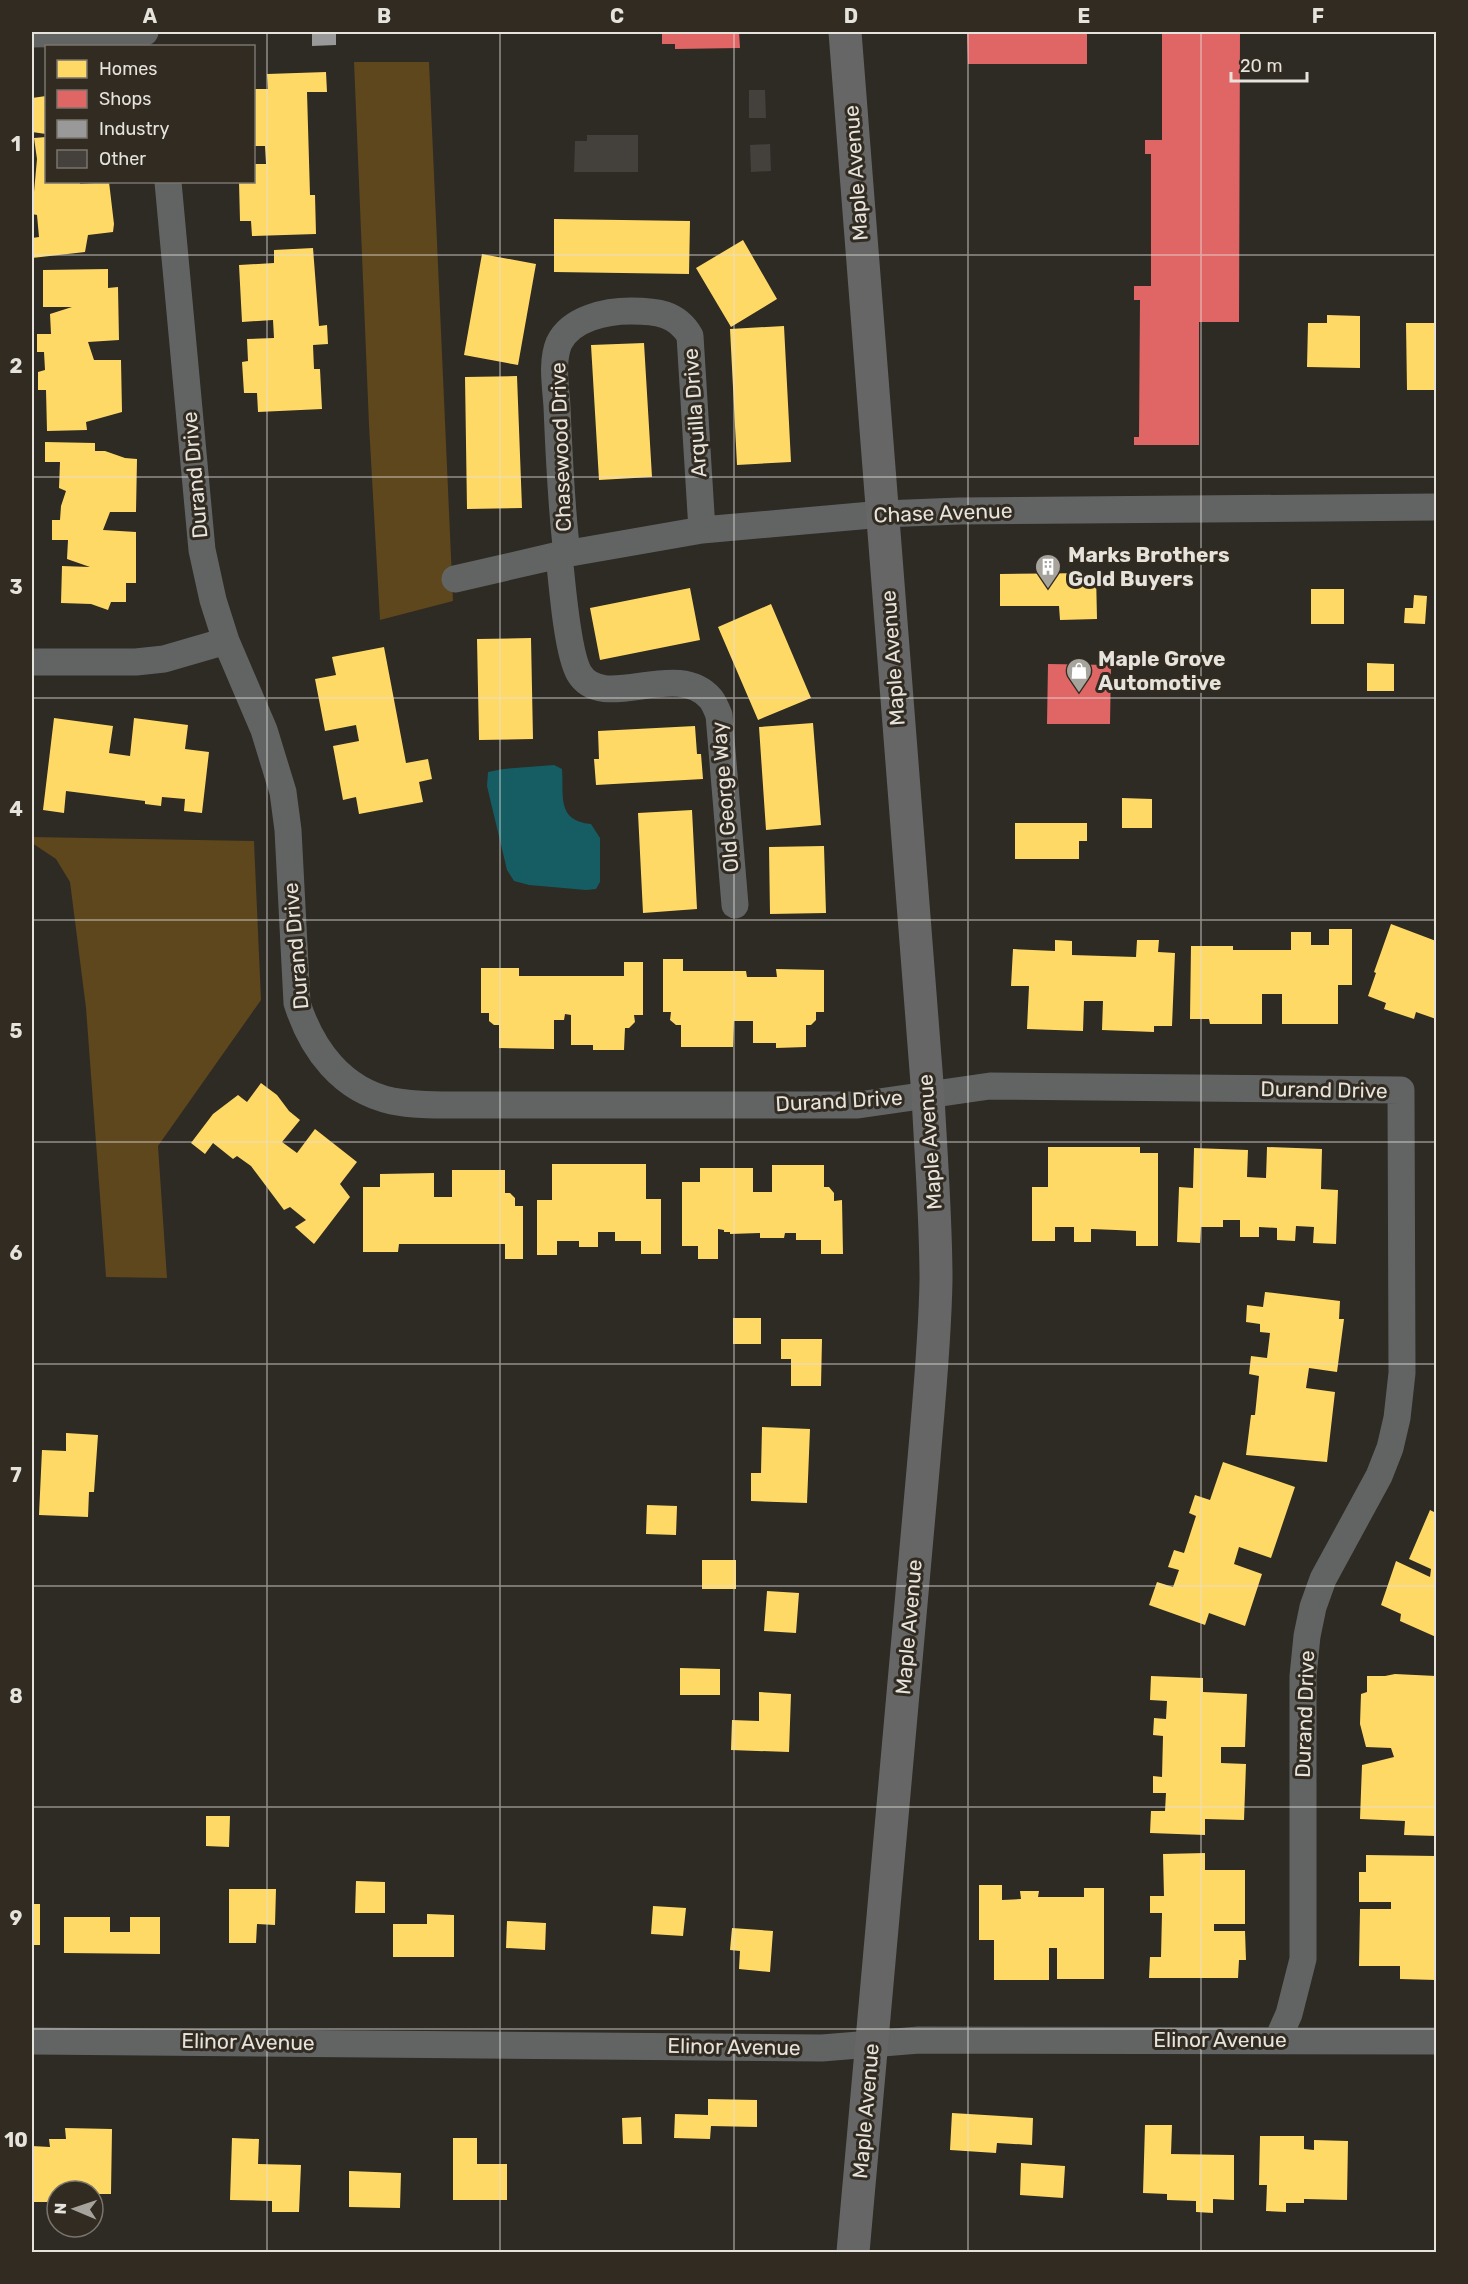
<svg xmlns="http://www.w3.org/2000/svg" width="1468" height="2284" font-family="Rubik,sans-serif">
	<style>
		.green { fill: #5e461d }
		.water { fill: #155d63 }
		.homes { fill: #ffd966 }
		.shops { fill: #e06666 }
		.industry { fill: #999 }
		.building { fill: #44403c }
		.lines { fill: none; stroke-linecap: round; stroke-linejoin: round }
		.minor { stroke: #626463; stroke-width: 27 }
		.secondary { stroke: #656665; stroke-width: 33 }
		.grid { fill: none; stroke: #e6e2dc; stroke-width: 1.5; stroke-opacity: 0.55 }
		.labels { text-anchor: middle; stroke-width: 6; stroke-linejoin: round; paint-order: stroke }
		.street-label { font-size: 21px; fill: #e6e2dc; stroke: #312b21 }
		.poi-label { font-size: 21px; font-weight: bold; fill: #e6e2dc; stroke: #312b21; text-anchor: start }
		.neatline { fill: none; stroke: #e6e2dc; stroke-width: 2 }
		.grid-label { font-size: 20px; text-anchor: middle; font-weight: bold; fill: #e6e2dc }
	</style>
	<rect width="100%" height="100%" fill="#2e2a24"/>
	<path class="green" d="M354,62H429L453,601L380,620L369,425Z
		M32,837L254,841L261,1000L158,1146L167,1278L106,1277L86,1008L70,882L56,859L32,843Z"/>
	<path class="water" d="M554,765L562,769C564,795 556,821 591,824L600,838V882L596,889L586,890L529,885L514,881L507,870L487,786L488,772L503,769Z"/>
	<path class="homes" d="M326,72L327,92H307L310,195H315L316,234L252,236L251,221H240L239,182H254V164H266L265,146H254V89H268L267,74Z
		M46,96V134L32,132V98Z
		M46,137V182H80V184L109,182L114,224L113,232L88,235L85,252L32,258V238L39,237L37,215L32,214L37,159L34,138Z
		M554,219L690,221L689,274L554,272Z
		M743,240L777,299L731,327L696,268Z
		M313,248L319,326L327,325L328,344L313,345L314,369H320L322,409L258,412L257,393H244L242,362L248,361L247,339L274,338L273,320L242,322L239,265L274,263V250Z
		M482,254L536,264L518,365L464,355Z
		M108,269V288L118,287L119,340L88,342L94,360H121L122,412L86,422L87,430L47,431L46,390H38V372L45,370L44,352H37V334H51L50,314L72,307H43V270Z
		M1327,315L1360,316V368L1307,367L1308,323H1327Z
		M1406,323H1436V380H1434V390H1407Z
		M784,326L791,462L737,465L730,329Z
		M644,343L652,477L599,480L591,345Z
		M517,376L522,508L467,509L465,377Z
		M45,442L95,443V451H105L125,458L137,459L136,512H110L103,530L136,532V583H126V602H111L108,610L91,604L61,603L62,566L90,567L67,559L68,540H52V520H60L61,506L66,491L59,488L60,462H45Z
		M1096,573L1097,619L1060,620L1059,606H1000V574Z
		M690,588L700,640L600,660L590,608Z
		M1311,589H1344V624H1311Z
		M1414,595L1427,596L1425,624L1404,623L1405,608H1413Z
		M771,604L811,698L758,720L718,627Z
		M531,638L533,739L479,740L477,639Z
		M384,647L406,763L428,759L432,779L419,782L423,802L359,814L356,797L343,800L333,746L359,741L356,725L325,731L315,679L336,675L332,657Z
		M1367,663L1394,664V691H1367Z
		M54,718L113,726L109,753L130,756L134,718L188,725L185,749L209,752L202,813L184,811L185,799L162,797L161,806L145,804V801L66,791L64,813L43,810Z
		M813,723L821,825L766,830L759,727Z
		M695,726L697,754H701L703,779L596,785L594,759H599L598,731Z
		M1122,798L1152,799V828H1122Z
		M692,810L697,909L643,913L638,813Z
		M1015,823H1087V841H1079V859H1015Z
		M824,846L826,913L770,914L769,847Z
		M1391,924L1436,941V1019L1416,1012L1414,1019L1384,1009L1386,1003L1368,996L1376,973L1374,972Z
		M1329,929H1352V985H1338V1024H1282V994H1262V1024H1210L1209,1019H1190L1191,946H1233V950H1291V932H1311V945H1329Z
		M1055,940L1072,941V955L1136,957L1137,940H1159L1158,952L1175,953L1172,1026H1154V1032L1102,1030L1103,1001H1084L1083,1031L1027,1029L1029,986H1011L1013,949L1055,951Z
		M663,959H683V971H746L747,977H777L776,969L824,970V1012H816V1020L811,1025H806V1047L776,1048V1043H753V1021H734L733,1047H681V1025H676L670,1020L671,1012H663Z
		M624,962H643V1015H634L635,1022L629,1028H625L624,1050H593V1045H571V1015L565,1014L564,1020H554V1049L499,1048V1025H494L489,1021V1013H481V968H519V976H624Z
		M261,1083L277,1095L289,1111L300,1120L282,1142L297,1153L315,1129L357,1162L340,1184L350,1197L314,1244L295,1227L306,1220L290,1207L284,1210L251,1166L237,1156L233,1159L213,1143L205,1154L191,1143L213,1114L238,1095L247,1102Z
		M1048,1147H1140V1153H1158V1246H1136V1231L1116,1230L1091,1229V1242H1074V1227H1055V1241H1032V1187H1048Z
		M1267,1147L1322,1149L1321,1189L1338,1190L1336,1244L1313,1243L1314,1227L1296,1226L1295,1241L1277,1240V1228L1259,1227V1237H1240V1220H1223V1227H1201L1200,1243L1177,1242L1179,1187L1193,1188L1194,1148L1248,1150L1247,1177L1266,1178Z
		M552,1164H646V1199H661V1254H641V1241H615V1232H598V1247H579V1241H557V1255H537V1200H552Z
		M772,1165H824V1187H829L834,1193V1201L842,1200L843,1254H821V1240H796V1233H785L784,1238H760V1233L730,1234V1232H724V1230L718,1229V1259H698V1246H682V1182H700V1168H753V1192H772Z
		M452,1170H505V1193H510L515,1198V1206H523V1259H505V1244H399L398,1252H363V1187H380V1174L434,1173V1197H452Z
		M1265,1292L1340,1301L1339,1319H1344L1337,1372L1309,1368L1306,1388L1335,1392L1327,1462L1246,1455L1251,1415H1255L1259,1376L1249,1374L1251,1356L1267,1358L1270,1333L1260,1332V1324L1246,1322L1247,1305L1263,1307Z
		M733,1318H761V1344H733Z
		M781,1339H822L821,1386H791V1359H781Z
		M762,1427L810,1429L807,1503L751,1501V1473H761Z
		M66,1433L98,1435L94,1492H89L88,1517L39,1515L42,1450L66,1451Z
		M1223,1462L1295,1487L1271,1558L1239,1547L1234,1564L1262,1574L1245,1626L1209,1613L1205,1625L1149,1605L1157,1582L1173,1587L1179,1570L1168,1567L1174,1550L1184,1553L1196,1516L1189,1513L1195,1495L1210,1500Z
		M647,1505L677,1506L676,1535L646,1534Z
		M1430,1510L1436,1513V1637L1400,1621L1401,1614L1381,1605L1396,1561L1430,1577L1431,1569L1409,1559Z
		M702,1560H736V1589H702Z
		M767,1591L799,1593L796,1633L764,1631Z
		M680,1668L720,1669V1695H680Z
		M1395,1674L1436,1676V1836L1404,1835L1405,1821L1360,1819L1362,1765L1394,1757L1391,1748L1366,1747L1360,1724L1361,1694L1367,1692V1676H1385Z
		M1151,1676L1203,1678V1692L1247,1694L1245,1747H1221V1763L1246,1764L1244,1820L1205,1819V1835L1150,1833L1151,1811H1165L1166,1793H1153V1776L1162,1777L1163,1736L1153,1735L1154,1718L1166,1719L1167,1701L1150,1700Z
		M759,1692L791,1694L789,1752L731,1750L732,1720L759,1721Z
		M206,1816H230L229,1847L206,1846Z
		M1205,1853V1870H1245V1924H1214V1931H1245L1246,1960H1239L1238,1978H1149L1150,1957H1161L1162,1913H1150V1896H1164L1163,1854Z
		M1366,1855L1436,1856V1980L1400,1979V1966H1359L1360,1909H1391V1902H1359V1872H1366Z
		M356,1881L385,1882V1913H355Z
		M979,1885H1002V1900L1021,1899L1020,1891H1039L1038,1897H1084V1888H1104V1979H1057V1948H1049V1980H994V1940H979Z
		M229,1889H276L275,1925L257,1924L256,1943H229Z
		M32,1904H40V1945H32Z
		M653,1906L686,1908L683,1936L651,1934Z
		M427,1914L454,1915V1957H393V1924H427Z
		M64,1917H110V1932H130V1917H160V1954L64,1953Z
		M507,1921L546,1923L545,1950L506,1948Z
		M732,1928L773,1931L770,1972L739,1969L740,1951L730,1950Z
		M708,2099L757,2100V2127L711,2126L710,2139L674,2138L675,2114L708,2115Z
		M952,2113L1033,2118L1032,2145L997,2143L996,2153L950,2150Z
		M641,2117L642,2144H623L622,2118Z
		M1145,2125H1172L1171,2154L1234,2155V2200L1213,2199V2213L1196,2212V2201L1167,2200V2194L1143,2193Z
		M65,2128L112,2129L111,2194H93V2191H57V2202H32V2146L50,2147L49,2139H66Z
		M1260,2136H1304V2149L1314,2150V2140L1348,2141L1347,2200L1304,2199V2203H1286V2212L1266,2211L1267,2185H1259Z
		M232,2138L259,2139L258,2164L301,2165L299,2212H272V2201L230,2200Z
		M453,2138H477V2164H507V2200H453Z
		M1021,2163L1065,2166L1063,2198L1020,2195Z
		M349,2171L401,2173L400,2208L349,2207Z"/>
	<path class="shops" d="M662,32H739L740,48L675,49V44H662Z
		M967,32H1087V64H968Z
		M1162,32H1240L1239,322H1199V445H1134V437H1139L1140,300H1134V286H1151V154H1145V140H1162Z
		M1048,664L1111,665L1110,724H1047Z"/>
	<path class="industry" d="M312,32H336V45L312,46Z"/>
	<path class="building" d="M749,90H765L766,118H749Z
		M587,135H638V172H574L575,141H587Z
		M770,144L771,171L751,172L750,145Z"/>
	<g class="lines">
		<path class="minor" d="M32,34L145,32
			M168,182L202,550L213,600L226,641L264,730L283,792L288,830L297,1003C312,1050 342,1090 392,1101C412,1105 432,1105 452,1105H858L990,1086L1401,1090L1402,1373L1397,1418L1390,1448L1379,1476L1323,1579L1313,1607L1307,1636L1303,1676V1959L1289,2014L1277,2041
			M567,554C561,505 559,456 557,407C556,388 551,362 559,343C571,318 607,311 631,311C656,311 677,313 690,336L702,530
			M559,555C562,582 567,652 579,673C603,714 677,658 711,699C714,703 717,710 719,715L735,905
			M455,579L559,555L702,530L883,514L959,511L1436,507
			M32,662H136L164,659L226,641
			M32,2041L822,2048L919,2040L1436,2041"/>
		<path class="secondary" d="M845,32L928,1096C931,1157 936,1218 936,1280C935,1340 929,1400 924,1459L853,2252"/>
	</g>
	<path class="grid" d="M267,32V2252M500,32V2252M734,32V2252M968,32V2252M1201,32V2252M32,255H1436M32,477H1436M32,698H1436M32,920H1436M32,1142H1436M32,1364H1436M32,1586H1436M32,1807H1436M32,2029H1436"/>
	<defs>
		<symbol id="building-pin" viewBox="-11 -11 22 30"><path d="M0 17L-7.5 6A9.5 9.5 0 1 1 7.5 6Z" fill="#a6a29c" stroke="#312b21"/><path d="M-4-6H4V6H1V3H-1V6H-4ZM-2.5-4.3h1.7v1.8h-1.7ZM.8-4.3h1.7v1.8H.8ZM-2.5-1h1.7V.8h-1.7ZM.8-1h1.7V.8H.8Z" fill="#fff"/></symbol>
		<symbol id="shop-pin" viewBox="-11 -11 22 30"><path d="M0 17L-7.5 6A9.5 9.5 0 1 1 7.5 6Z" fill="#a6a29c" stroke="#312b21"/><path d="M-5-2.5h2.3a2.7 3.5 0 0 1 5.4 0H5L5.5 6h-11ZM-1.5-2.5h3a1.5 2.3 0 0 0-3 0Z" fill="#fff"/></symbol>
	</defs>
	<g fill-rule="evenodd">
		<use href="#building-pin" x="1033" y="552" width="30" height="40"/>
		<use href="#shop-pin" x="1064" y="656" width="30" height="40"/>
	</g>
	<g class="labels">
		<g class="street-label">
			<text transform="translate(856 173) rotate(-94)" y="7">Maple Avenue</text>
			<text transform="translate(695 413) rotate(-94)" y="7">Arquilla Drive</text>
			<text transform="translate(561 447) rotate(-92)" y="7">Chasewood Drive</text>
			<text transform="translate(195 475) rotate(-95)" y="7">Durand Drive</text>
			<text transform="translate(943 513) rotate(-2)" y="7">Chase Avenue</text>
			<text transform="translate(893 658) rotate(-94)" y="7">Maple Avenue</text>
			<text transform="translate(725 797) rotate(-95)" y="7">Old George Way</text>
			<text transform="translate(296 946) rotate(-95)" y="7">Durand Drive</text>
			<text transform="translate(1324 1090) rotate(1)" y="7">Durand Drive</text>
			<text transform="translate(839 1101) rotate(-3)" y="7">Durand Drive</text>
			<text transform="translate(930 1142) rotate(-94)" y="7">Maple Avenue</text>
			<text transform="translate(909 1627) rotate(-85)" y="7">Maple Avenue</text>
			<text transform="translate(1305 1714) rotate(-88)" y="7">Durand Drive</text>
			<text x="1220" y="2047">Elinor Avenue</text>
			<text transform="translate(248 2042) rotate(1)" y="7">Elinor Avenue</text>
			<text transform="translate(734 2047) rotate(1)" y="7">Elinor Avenue</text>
			<text transform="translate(866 2111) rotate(-85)" y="7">Maple Avenue</text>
		</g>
		<g class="poi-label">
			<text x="1068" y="562">Marks Brothers<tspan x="1068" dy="24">Gold Buyers</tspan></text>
			<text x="1098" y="666">Maple Grove<tspan x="1098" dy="24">Automotive</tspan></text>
		</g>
	</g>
	<rect width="1468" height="2284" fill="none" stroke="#312b21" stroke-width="66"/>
	<rect x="45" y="45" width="210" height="138" fill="#312b21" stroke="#79746c" stroke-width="1.5"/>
	<rect x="57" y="60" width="30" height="18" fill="#ffd966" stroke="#79746c" stroke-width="1.5"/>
	<text x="99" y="75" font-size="18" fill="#e6e2dc">Homes</text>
	<rect x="57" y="90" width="30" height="18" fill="#e06666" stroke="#79746c" stroke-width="1.5"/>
	<text x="99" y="105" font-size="18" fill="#e6e2dc">Shops</text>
	<rect x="57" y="120" width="30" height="18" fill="#999999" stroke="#79746c" stroke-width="1.5"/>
	<text x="99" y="135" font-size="18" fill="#e6e2dc">Industry</text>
	<rect x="57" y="150" width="30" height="18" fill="#44403c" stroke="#79746c" stroke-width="1.5"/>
	<text x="99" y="165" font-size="18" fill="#e6e2dc">Other</text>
	<g transform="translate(75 2209) rotate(272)"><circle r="28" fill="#312b21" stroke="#79746c" stroke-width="1.5"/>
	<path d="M0-4.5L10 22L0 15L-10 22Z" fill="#a6a29c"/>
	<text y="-9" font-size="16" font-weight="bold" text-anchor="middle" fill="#e6e2dc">N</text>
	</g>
	<path d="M1231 72v9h76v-9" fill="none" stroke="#e6e2dc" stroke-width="3"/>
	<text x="1240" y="72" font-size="18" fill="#e6e2dc" stroke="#312b21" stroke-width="4.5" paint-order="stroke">20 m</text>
	<rect x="33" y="33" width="1402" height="2218" class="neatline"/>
	<g class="grid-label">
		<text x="150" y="23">A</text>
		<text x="384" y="23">B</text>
		<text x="617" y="23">C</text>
		<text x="851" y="23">D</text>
		<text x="1084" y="23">E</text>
		<text x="1318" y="23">F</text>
		<text x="16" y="151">1</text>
		<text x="16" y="373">2</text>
		<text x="16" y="594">3</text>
		<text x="16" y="816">4</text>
		<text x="16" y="1038">5</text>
		<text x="16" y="1260">6</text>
		<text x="16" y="1482">7</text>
		<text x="16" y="1703">8</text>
		<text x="16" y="1925">9</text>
		<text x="16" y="2147">10</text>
	</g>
</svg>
